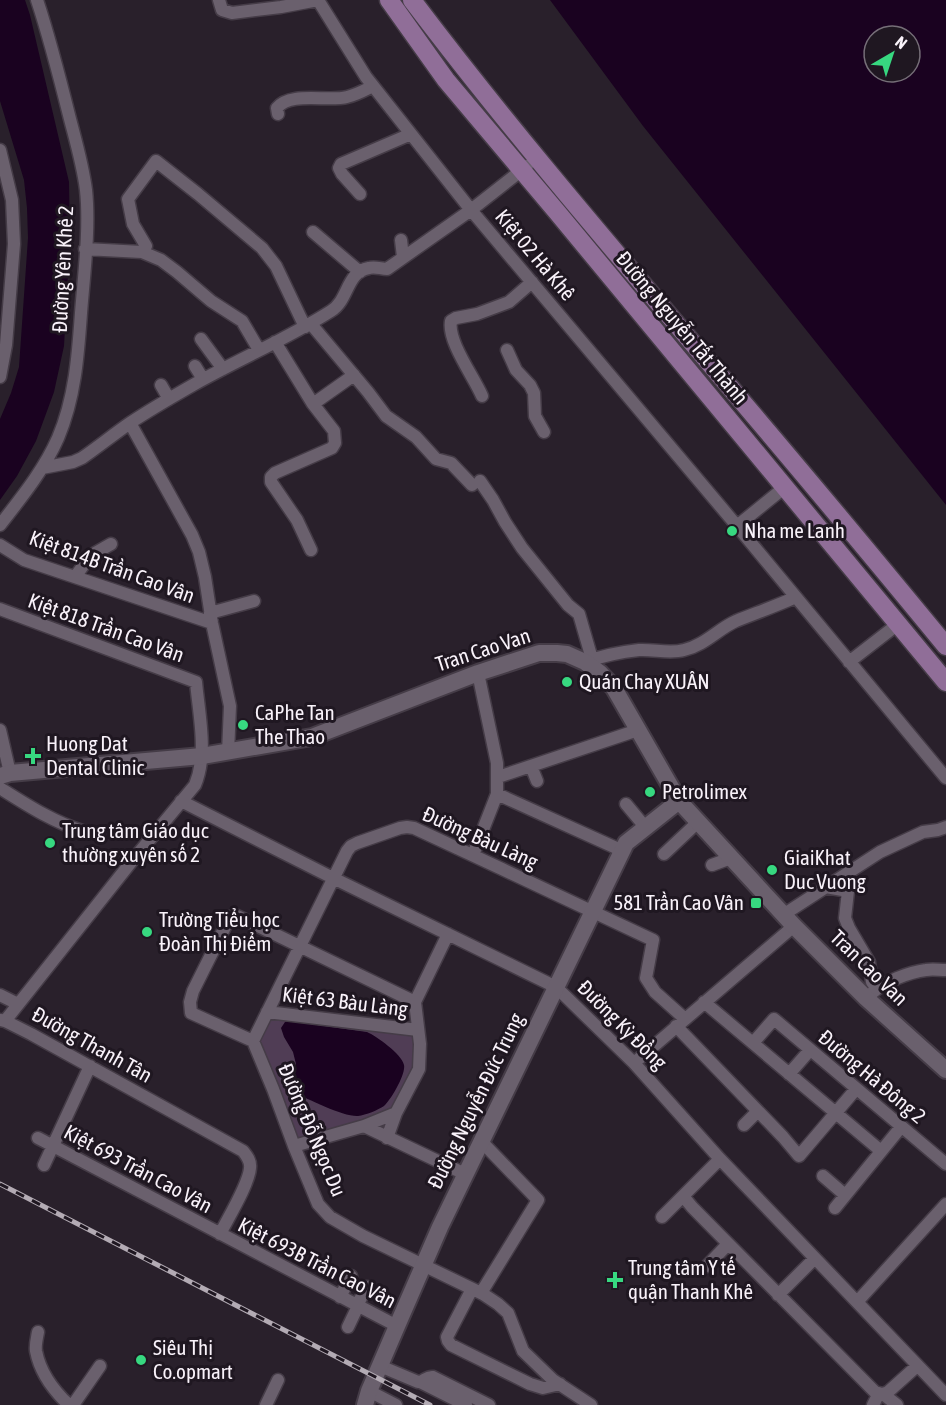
<svg xmlns="http://www.w3.org/2000/svg" width="946" height="1405" font-family="'Asap Condensed',sans-serif">
	<style>
		.green { fill: #503d55 }
		.water { fill: #1a0220; fill-rule: evenodd }
		.lines { fill: none; stroke-linecap: round; stroke-linejoin: round }
		.street-casing { stroke: #453c47; stroke-width: 15 }
		.secondary-casing { stroke: #453c47; stroke-width: 20 }
		.primary-casing { stroke: #453c47; stroke-width: 21 }
		.street { stroke: #6a606d; stroke-width: 12 }
		.secondary { stroke: #6a606d; stroke-width: 16 }
		.primary { stroke: #906e98; stroke-width: 18 }
		.rail-casing { stroke: #b3abb4; stroke-width: 5 }
		.rail { stroke: #1f1721; stroke-width: 3; stroke-dasharray: 9; stroke-linecap: butt }
		.poi-dot { fill: #37d880; stroke: #1f1721; stroke-width: 2 }
		.labels { text-anchor: middle; stroke-width: 6; stroke-linejoin: round; paint-order: stroke }
		.street-label { font-size: 21px; fill: #f9f2fa; stroke: #1f1721 }
		.poi-label { font-size: 21px; fill: #f9f2fa; stroke: #1f1721; text-anchor: start }
	</style>
	<rect width="100%" height="100%" fill="#29202b"/>
	<path class="green" d="M271,1013L412,1031L415,1062L400,1104L392,1111L303,1141L298,1138L257,1041Z"/>
	<path class="water" d="M0,0H25L30,15L69,182L70,239L64,346L54,392L36,441L17,476L0,500V419L11,393L19,367L28,238L27,208L24,180L0,101Z
		M550,0H946V505L643,126ZM874,36H910V72H874Z
		M288,1021L367,1032C376,1036 402,1054 404,1065C406,1074 391,1100 384,1106C378,1110 366,1115 358,1116C344,1117 307,1099 294,1092L292,1089L296,1064L293,1052L284,1037L281,1028L285,1022Z"/>
	<g class="lines">
		<defs>
			<path id="street" d="M219,0L222,10L232,13L281,7L318,0
				M318,0L366,77L471,210L737,526L946,778
				M278,114L277,108C290,91 328,102 347,97C356,95 365,90 373,86
				M0,150L12,200L14,244L6,345L0,377
				M360,194L342,174L339,168L341,164L411,134
				M313,232L360,272
				M401,240L403,257
				M85,249L142,252L161,260L177,272L211,301L242,321L259,350
				M142,252L146,246L133,224L128,199L156,161L198,194L262,248L276,266L305,327
				M311,324L368,392L386,416L416,437L436,459L451,463L472,485
				M201,339L223,369
				M275,342L313,404L334,431L335,443L332,448L275,473L271,477V482L297,520L311,550
				M507,350L516,370L530,385L534,393L535,416L544,432
				M195,366L203,379
				M161,385L169,399
				M482,396C474,377 447,341 451,321L456,318L477,314L509,302L532,282
				M313,404L354,375
				M130,423L192,535L199,552L205,577L212,623L230,706L228,753
				M42,468L73,462L82,458C98,447 114,434 130,423C151,409 172,397 193,385C239,359 287,339 331,311C349,300 346,272 369,268C375,266 381,269 387,269L471,210L527,166
				M480,481L493,500L505,522L522,548L568,605L579,614L592,659
				M0,525C21,498 44,470 58,438C75,398 78,356 81,313C84,274 90,228 86,190C83,166 76,142 70,119C60,79 50,39 37,0
				M737,526L785,487
				M0,545L24,560L212,623
				M75,577L90,556L111,544
				M0,609L196,682C199,715 208,754 195,785L132,861L5,1021
				M210,613L254,601
				M585,662C602,656 620,652 639,650C654,649 669,654 684,650C705,645 718,629 736,621C756,613 776,606 796,597
				M849,662L898,624
				M0,730L10,773
				M531,766L537,781
				M498,777L638,730
				M0,788C27,805 53,822 85,832
				M497,794L623,851
				M181,801L333,878L556,987L634,1063L720,1159L946,1395
				M626,804L646,828
				M664,854L698,822
				M473,855L497,794V763L478,673
				M712,865L731,858
				M826,887L848,891L845,918L849,928L869,962L872,982L877,989
				M783,915L880,852L923,832L938,830L946,827
				M872,993C884,982 909,972 926,970C932,969 939,970 946,970
				M0,995L18,1004
				M415,1002L235,915L230,917L193,991L190,1002L191,1013L253,1041L273,1089L294,1146L318,1204L330,1217L363,1236L483,1294L498,1304L508,1313L523,1351L553,1380L591,1405
				M704,1002L881,1151
				M267,1012L418,1030
				M0,1020L5,1021L31,1034L243,1151C247,1156 251,1161 250,1168C249,1184 228,1218 220,1234
				M676,1026L783,1137L799,1156L856,1089
				M253,1041L347,851L351,846L357,843L400,828L407,827L414,828L502,869L653,940L646,978L655,992L684,1018
				M753,1043L774,1019L946,1164
				M634,1063L794,926
				M789,1074L810,1050
				M744,1125L758,1111
				M364,1126L465,1174
				M38,1138L397,1326
				M387,1138L396,1113
				M294,1146L364,1126L396,1113L419,1069L420,1044L415,1002L448,934
				M720,1159L683,1196L692,1207L876,1393L883,1394L888,1392L917,1366
				M44,1165L90,1066
				M823,1176L845,1195
				M835,1208L901,1127
				M662,1217L683,1196
				M707,1266L728,1244
				M472,1289L447,1337L448,1341L451,1345L530,1384L543,1388L560,1384
				M481,1293L538,1200L481,1141
				M778,1295L815,1258
				M340,1297L351,1276
				M857,1302L946,1204
				M357,1305L367,1287
				M348,1327L358,1306
				M38,1332C37,1338 35,1345 36,1351C40,1372 54,1391 69,1405
				M380,1366L418,1382C424,1382 426,1376 433,1377L489,1405
				M420,1382L466,1405
				M369,1391L396,1405
				M883,1394L897,1405
				M73,1405L100,1366
				M266,1405L278,1380
				M873,1405L879,1393"/>
			<path id="secondary" d="M0,776L10,773L202,756L312,737L478,673L539,653H557L567,654L585,662L600,673L614,688L679,801L794,926L866,998L946,1070
				M365,1405L369,1391L397,1326L440,1227L626,843L679,801"/>
			<path id="primary" d="M389,0L446,80L557,212L946,682
				M412,0C510,130 617,254 722,378C798,467 872,556 946,646"/>
		</defs>
		<use href="#street" class="street-casing"/>
		<use href="#secondary" class="secondary-casing"/>
		<use href="#primary" class="primary-casing"/>
		<use href="#street" class="street"/>
		<use href="#secondary" class="secondary"/>
		<use href="#primary" class="primary"/>
		<defs>
			<path id="rail" d="M0,1184L430,1405"/>
		</defs>
		<use href="#rail" class="rail-casing"/>
		<use href="#rail" class="rail"/>
	</g>
	<g class="poi-dot">
		<circle cx="732" cy="531" r="6"/>
		<circle cx="567" cy="682" r="6"/>
		<circle cx="243" cy="725" r="6"/>
		<path d="M30 747h6v6h6v6h-6v6h-6v-6h-6v-6h6z"/>
		<circle cx="650" cy="792" r="6"/>
		<circle cx="50" cy="843" r="6"/>
		<circle cx="772" cy="870" r="6"/>
		<rect x="750" y="897" width="12" height="12" rx="3"/>
		<circle cx="147" cy="932" r="6"/>
		<path d="M612 1271h6v6h6v6h-6v6h-6v-6h-6v-6h6z"/>
		<circle cx="141" cy="1360" r="6"/>
	</g>
	<g class="labels">
		<g class="street-label">
			<text transform="translate(535 255) rotate(50)" y="7">Kiệt 02 Hà Khê</text>
			<text transform="translate(63 269) rotate(-87)" y="7">Đường Yên Khê 2</text>
			<text transform="translate(682 328) rotate(50)" y="7">Đường Nguyễn Tất Thành</text>
			<text transform="translate(112 567) rotate(20)" y="7">Kiệt 814B Trần Cao Vân</text>
			<text transform="translate(106 628) rotate(20)" y="7">Kiệt 818 Trần Cao Vân</text>
			<text transform="translate(483 650) rotate(-18)" y="7">Tran Cao Van</text>
			<text transform="translate(480 838) rotate(24)" y="7">Đường Bàu Làng</text>
			<text transform="translate(869 968) rotate(44)" y="7">Tran Cao Van</text>
			<text transform="translate(345 1002) rotate(7)" y="7">Kiệt 63 Bàu Làng</text>
			<text transform="translate(622 1025) rotate(45)" y="7">Đường Kỳ Đồng</text>
			<text transform="translate(92 1045) rotate(29)" y="7">Đường Thanh Tân</text>
			<text transform="translate(872 1077) rotate(40)" y="7">Đường Hà Đông 2</text>
			<text transform="translate(476 1101) rotate(-64)" y="7">Đường Nguyễn Đức Trung</text>
			<text transform="translate(312 1130) rotate(67)" y="7">Đường Đỗ Ngọc Du</text>
			<text transform="translate(138 1169) rotate(28)" y="7">Kiệt 693 Trần Cao Vân</text>
			<text transform="translate(317 1263) rotate(27)" y="7">Kiệt 693B Trần Cao Vân</text>
		</g>
		<g class="poi-label">
			<text x="744" y="538">Nha me Lanh</text>
			<text x="579" y="689">Quán Chay XUÂN</text>
			<text x="255" y="720">CaPhe Tan<tspan x="255" dy="24">The Thao</tspan></text>
			<text x="46" y="751">Huong Dat<tspan x="46" dy="24">Dental Clinic</tspan></text>
			<text x="662" y="799">Petrolimex</text>
			<text x="62" y="838">Trung tâm Giáo dục<tspan x="62" dy="24">thường xuyên số 2</tspan></text>
			<text x="784" y="865">GiaiKhat<tspan x="784" dy="24">Duc Vuong</tspan></text>
			<text x="744" y="910" text-anchor="end">581 Trần Cao Vân</text>
			<text x="159" y="927">Trường Tiểu học<tspan x="159" dy="24">Đoàn Thị Điểm</tspan></text>
			<text x="628" y="1275">Trung tâm Y tế<tspan x="628" dy="24">quận Thanh Khê</tspan></text>
			<text x="153" y="1355">Siêu Thị<tspan x="153" dy="24">Co.opmart</tspan></text>
		</g>
	</g>
	<g transform="translate(892 54) rotate(39)"><circle r="28" fill="#1f1721" stroke="#766f78" stroke-width="1.5"/>
	<path d="M0-4.5L10 22L0 15L-10 22Z" fill="#37d880"/>
	<text y="-9" font-size="16" font-weight="bold" text-anchor="middle" fill="#f9f2fa">N</text>
	</g>
</svg>
